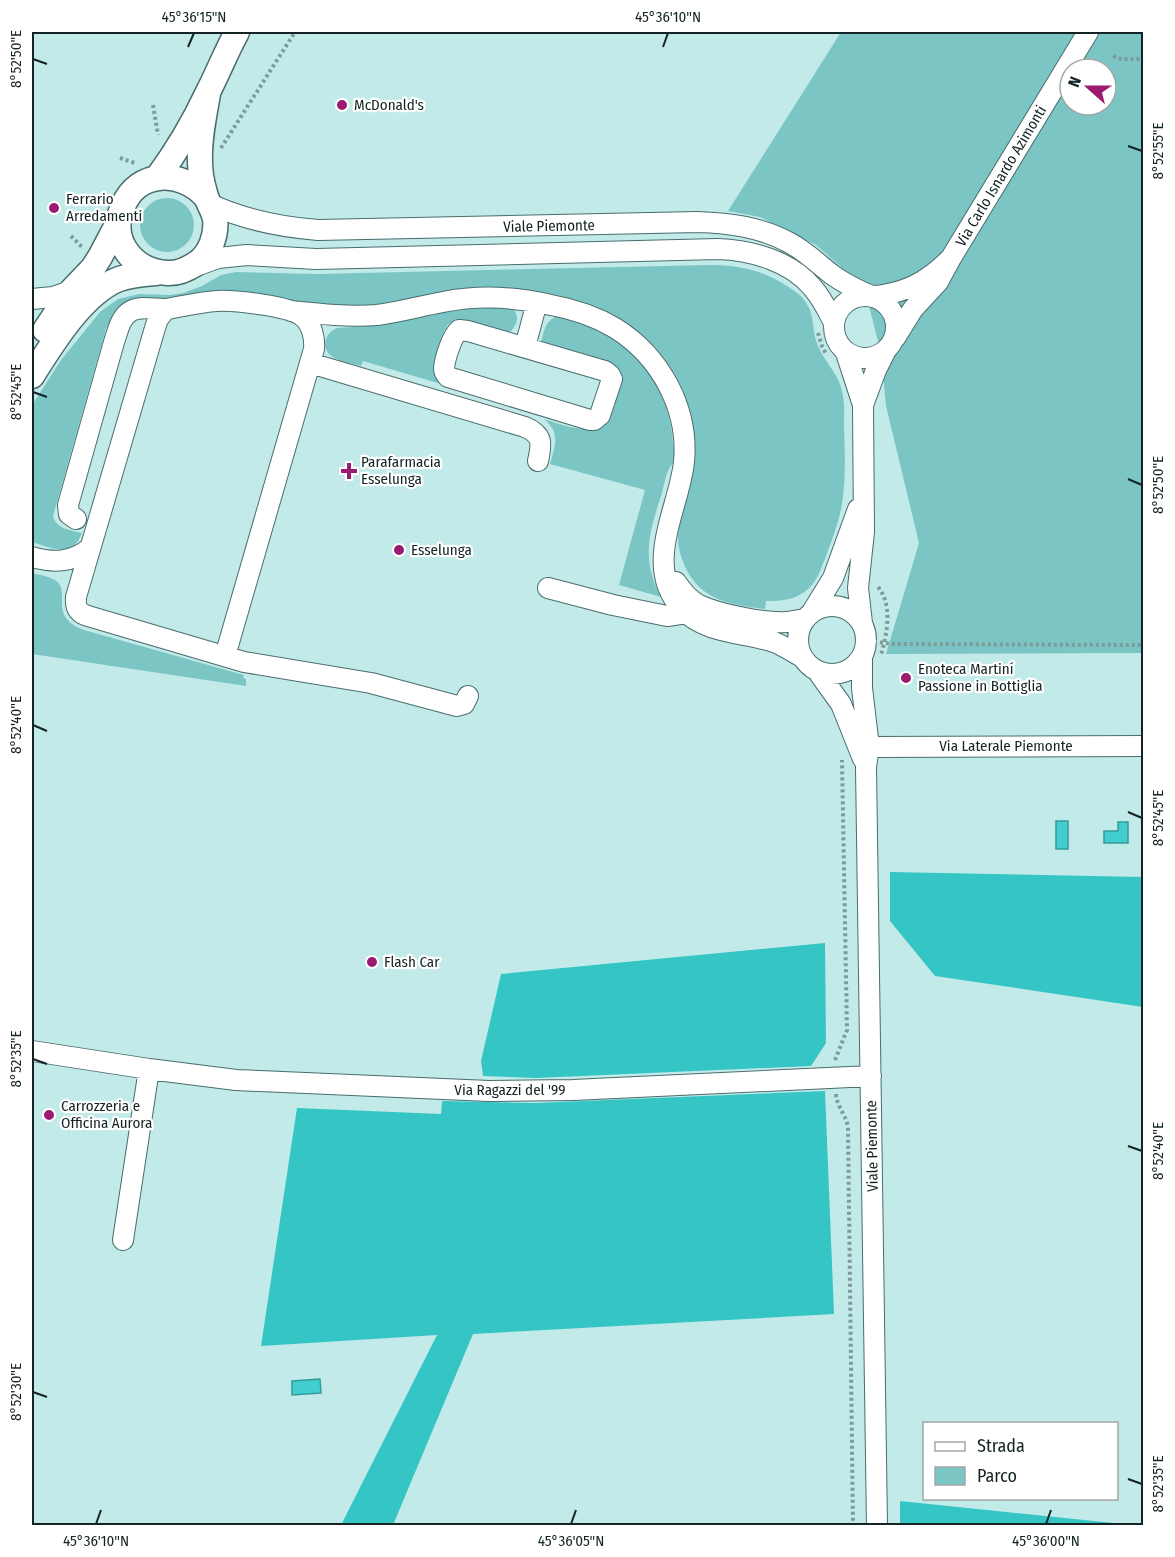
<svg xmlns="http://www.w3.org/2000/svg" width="1175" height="1557" font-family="'Fira Sans Condensed',sans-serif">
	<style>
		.green { fill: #7bc6c5; fill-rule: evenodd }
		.forest { fill: #35c5c5 }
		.water { fill: #42cece; stroke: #349b9b; stroke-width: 1.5 }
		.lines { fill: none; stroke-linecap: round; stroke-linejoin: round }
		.minor-casing { stroke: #496d6d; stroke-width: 22 }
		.major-casing { stroke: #496d6d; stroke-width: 27 }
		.path { stroke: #7d9b9a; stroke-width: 4; stroke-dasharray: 3 3; stroke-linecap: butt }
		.minor { stroke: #fff; stroke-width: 20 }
		.major { stroke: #fff; stroke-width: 24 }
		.ticks { fill: none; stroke: #142323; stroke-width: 2 }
		.poi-dot { fill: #9a1b71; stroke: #fff; stroke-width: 2 }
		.labels { text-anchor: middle; stroke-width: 4.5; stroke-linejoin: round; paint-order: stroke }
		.poi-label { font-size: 15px; fill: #142323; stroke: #fff; text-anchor: start }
		.street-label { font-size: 15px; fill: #142323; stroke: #fff }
		.neatline { fill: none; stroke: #142323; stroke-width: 2 }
		.ticks-label { font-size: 15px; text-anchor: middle; fill: #142323 }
	</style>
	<rect width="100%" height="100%" fill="#c2eae9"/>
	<path class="green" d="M841,32H1143V653L886,654L919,543L886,406L881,353L869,306L840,266L816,245L760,217L728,211ZM1070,69H1106V105H1070Z
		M140 225a27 27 0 1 1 54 0a27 27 0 1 1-54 0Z
		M709,265C738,265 763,270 787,286C793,290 800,294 804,300C816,315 811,327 817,343C823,361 838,372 842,391C845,402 844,415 844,427C845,452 846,479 842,504C839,522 832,540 826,556C821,568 818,580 809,588C797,600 782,601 766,601L765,609C727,605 695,598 682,559C678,548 677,538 679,527C683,505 692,484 694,461C698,416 681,372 649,341C614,307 563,293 516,289C495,287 473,287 452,290C425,294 399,303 372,305C319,310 265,304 212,302C197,301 182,301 167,300C159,300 151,297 144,300C140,301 136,304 132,306C120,312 112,316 106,329L53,516C56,529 70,530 82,533C72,559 52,548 32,542V405L61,360L100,312L118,299L139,294L170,295L183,293L202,286L221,275L236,272L317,274Z
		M468,309C477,308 507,307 514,310C516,312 517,316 517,319C517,324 513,329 510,332L462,320C457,320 453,320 449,324C442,330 433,362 434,371C435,377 438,380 441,384L363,361L361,366C348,362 325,361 325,343C326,336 330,331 337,328L383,325L449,311Z
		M555,317C571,317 605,333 618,343C651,366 671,404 673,443C674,449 675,456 674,462C673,463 669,468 669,469C665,477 664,487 661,496C649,533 641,560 661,597L619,585L645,490L550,464C555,445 561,433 544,419C566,426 593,438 610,416C617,398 628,372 607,361L541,342C544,331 545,322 555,317Z
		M32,573C39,575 48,576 55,580C73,592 46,616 84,630L244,675L243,678L246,679V686L32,654Z"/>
	<path class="forest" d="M890,872L1143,877V1007L935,976L890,921Z
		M825,943L826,1043L811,1066L536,1078L483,1076L481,1061L501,974Z
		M825,1091L834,1314L473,1334L393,1525H341L437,1335L261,1346L297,1108L441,1114L442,1101L535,1103Z
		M900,1501L1133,1525H900Z"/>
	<path class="water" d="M1056,821H1068V849H1056Z
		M1118,822H1128V843H1104V831H1118Z
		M320,1379L321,1393L292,1395V1381Z"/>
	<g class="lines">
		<defs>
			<path id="minor" d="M210,204C245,220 280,227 318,230L697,222C730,223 761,227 790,243C807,252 819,265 834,276C841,281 867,296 875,296C879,296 884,295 888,294C914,289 932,277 951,258
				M193,267L218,258L247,255L316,259L718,249C751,250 790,261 812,287C822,298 828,311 834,323
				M834 327a31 31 0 1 1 62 0a31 31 0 1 1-62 0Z
				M32,299L53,297L71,291
				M166,309L158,319L155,328L76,597C75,608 78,613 88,616L244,662L371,683L457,706L464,704L468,696
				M291,311C320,314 348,317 377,315C399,312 421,306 443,302C478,295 516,297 551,305C573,309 595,316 615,328C660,356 689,408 684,462C679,509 642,566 682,609C705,634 744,632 774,642C784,646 793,652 802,657
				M459,330L468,331L605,371L610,375L612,379L600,415L594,420H590L448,377C445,373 444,373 444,368C445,358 452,336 459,330Z
				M895,338L913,309L938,282L951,258L1088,32
				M525,347L537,302
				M846,353L863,405L864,532L858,588L862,623
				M310,363L525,427C543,435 542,443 538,461
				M863,405L876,370L885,352
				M76,519L69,514L68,505L114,342C118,331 120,317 131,311C142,305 156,310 167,309C184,306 200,302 217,301C234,300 289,306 302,316C312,323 315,339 314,349L225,656
				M32,557C53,563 72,563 90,548
				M676,582C682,591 690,600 699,605C718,614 766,624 787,622C793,621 799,620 805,619
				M548,588L613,605L667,616L687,613
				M798 640a34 34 0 1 1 68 0a34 34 0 1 1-68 0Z
				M812,612L833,578L858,509
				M862,659V688L869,747L866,767L877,1526
				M818,672L841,704L863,759
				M869,747L1144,746
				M32,1051L149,1069L236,1080L489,1091L573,1090L871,1076
				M123,1240L149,1069"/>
			<path id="major" d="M157,178C176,152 193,124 207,94C218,73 226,52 237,32
				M205,196C181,170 138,170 123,206C108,240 133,271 167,273C178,274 188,269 197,263C210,254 217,235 215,219C213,209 207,202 205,193C202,183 200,172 200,162C199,139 204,117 208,94
				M45,330L71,291L93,268L100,257L119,221
				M32,376C52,344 83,293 119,279C131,275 144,274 156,273"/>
		</defs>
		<use href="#minor" class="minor-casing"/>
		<use href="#major" class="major-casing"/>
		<path class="path" d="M1113,56L1121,59H1144
			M153,105L158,135
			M221,148L295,32
			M120,158L135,163
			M71,236L83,248
			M818,333L822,346L826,354
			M878,587C893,605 887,634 881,655
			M868,641L894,644L1144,645
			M835,1060L847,1030L842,760
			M836,1094C837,1107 846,1115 848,1127L853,1526"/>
		<use href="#minor" class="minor"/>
		<use href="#major" class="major"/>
	</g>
	<path class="ticks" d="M188,47L194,33M663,47L668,33M33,59L47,64M1128,146L1142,151M33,392L47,397M1128,479L1142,485M33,725L47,731M1128,812L1142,818M33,1059L47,1064M1128,1146L1142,1151M33,1392L47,1397M1128,1479L1142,1484M96,1524L101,1510M571,1524L576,1510M1046,1524L1051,1510"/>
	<g class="poi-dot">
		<circle cx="342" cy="105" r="6"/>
		<circle cx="54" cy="208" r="6"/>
		<path d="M346 462h6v6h6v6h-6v6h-6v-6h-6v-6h6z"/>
		<circle cx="399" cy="550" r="6"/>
		<circle cx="906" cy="678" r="6"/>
		<circle cx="372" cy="962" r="6"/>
		<circle cx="49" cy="1115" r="6"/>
	</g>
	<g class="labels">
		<g class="poi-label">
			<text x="354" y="110">McDonald's</text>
			<text x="66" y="204">Ferrario<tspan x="66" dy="17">Arredamenti</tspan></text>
			<text x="361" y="467">Parafarmacia<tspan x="361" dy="17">Esselunga</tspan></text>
			<text x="411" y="555">Esselunga</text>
			<text x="918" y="674">Enoteca Martiní<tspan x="918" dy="17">Passione in Bottiglia</tspan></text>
			<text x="384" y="967">Flash Car</text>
			<text x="61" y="1111">Carrozzeria e<tspan x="61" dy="17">Officina Aurora</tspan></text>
		</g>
		<g class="street-label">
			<text transform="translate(1001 176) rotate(-59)" y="5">Via Carlo Isnardo Azimonti</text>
			<text transform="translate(549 226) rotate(-1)" y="5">Viale Piemonte</text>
			<text x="1006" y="751">Via Laterale Piemonte</text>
			<text x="510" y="1095">Via Ragazzi del '99</text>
			<text transform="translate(872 1146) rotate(-91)" y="5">Viale Piemonte</text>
		</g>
	</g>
	<rect width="1175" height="1557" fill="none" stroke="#ffffff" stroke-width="66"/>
	<rect x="923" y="1422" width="195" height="78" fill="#ffffff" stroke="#a1a7a7" stroke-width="1.5"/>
	<rect x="935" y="1442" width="30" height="9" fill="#ffffff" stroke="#a1a7a7" stroke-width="1.5"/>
	<text x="977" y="1452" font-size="18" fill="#142323">Strada</text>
	<rect x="935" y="1467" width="30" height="18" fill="#7bc6c5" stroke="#a1a7a7" stroke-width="1.5"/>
	<text x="977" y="1482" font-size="18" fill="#142323">Parco</text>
	<g transform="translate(1088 87) rotate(291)"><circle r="28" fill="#ffffff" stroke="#a1a7a7" stroke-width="1.5"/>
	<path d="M0-4.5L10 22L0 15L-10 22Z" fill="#9a1b71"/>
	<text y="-9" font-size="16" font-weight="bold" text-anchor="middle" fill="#142323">N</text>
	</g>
	<rect x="33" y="33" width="1109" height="1491" class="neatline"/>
	<g class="ticks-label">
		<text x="194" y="22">45°36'15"N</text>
		<text x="668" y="22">45°36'10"N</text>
		<text transform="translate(16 59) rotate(-90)" y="5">8°52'50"E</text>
		<text transform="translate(1158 151) rotate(-90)" y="5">8°52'55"E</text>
		<text transform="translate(16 392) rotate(-90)" y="5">8°52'45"E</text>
		<text transform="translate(1158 485) rotate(-90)" y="5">8°52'50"E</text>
		<text transform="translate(16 725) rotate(-90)" y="5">8°52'40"E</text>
		<text transform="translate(1158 818) rotate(-90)" y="5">8°52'45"E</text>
		<text transform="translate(16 1059) rotate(-90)" y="5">8°52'35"E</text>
		<text transform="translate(1158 1151) rotate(-90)" y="5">8°52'40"E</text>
		<text transform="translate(16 1392) rotate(-90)" y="5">8°52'30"E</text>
		<text transform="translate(1158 1484) rotate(-90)" y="5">8°52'35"E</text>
		<text x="96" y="1546">45°36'10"N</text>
		<text x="571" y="1546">45°36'05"N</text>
		<text x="1046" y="1546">45°36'00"N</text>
	</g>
</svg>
